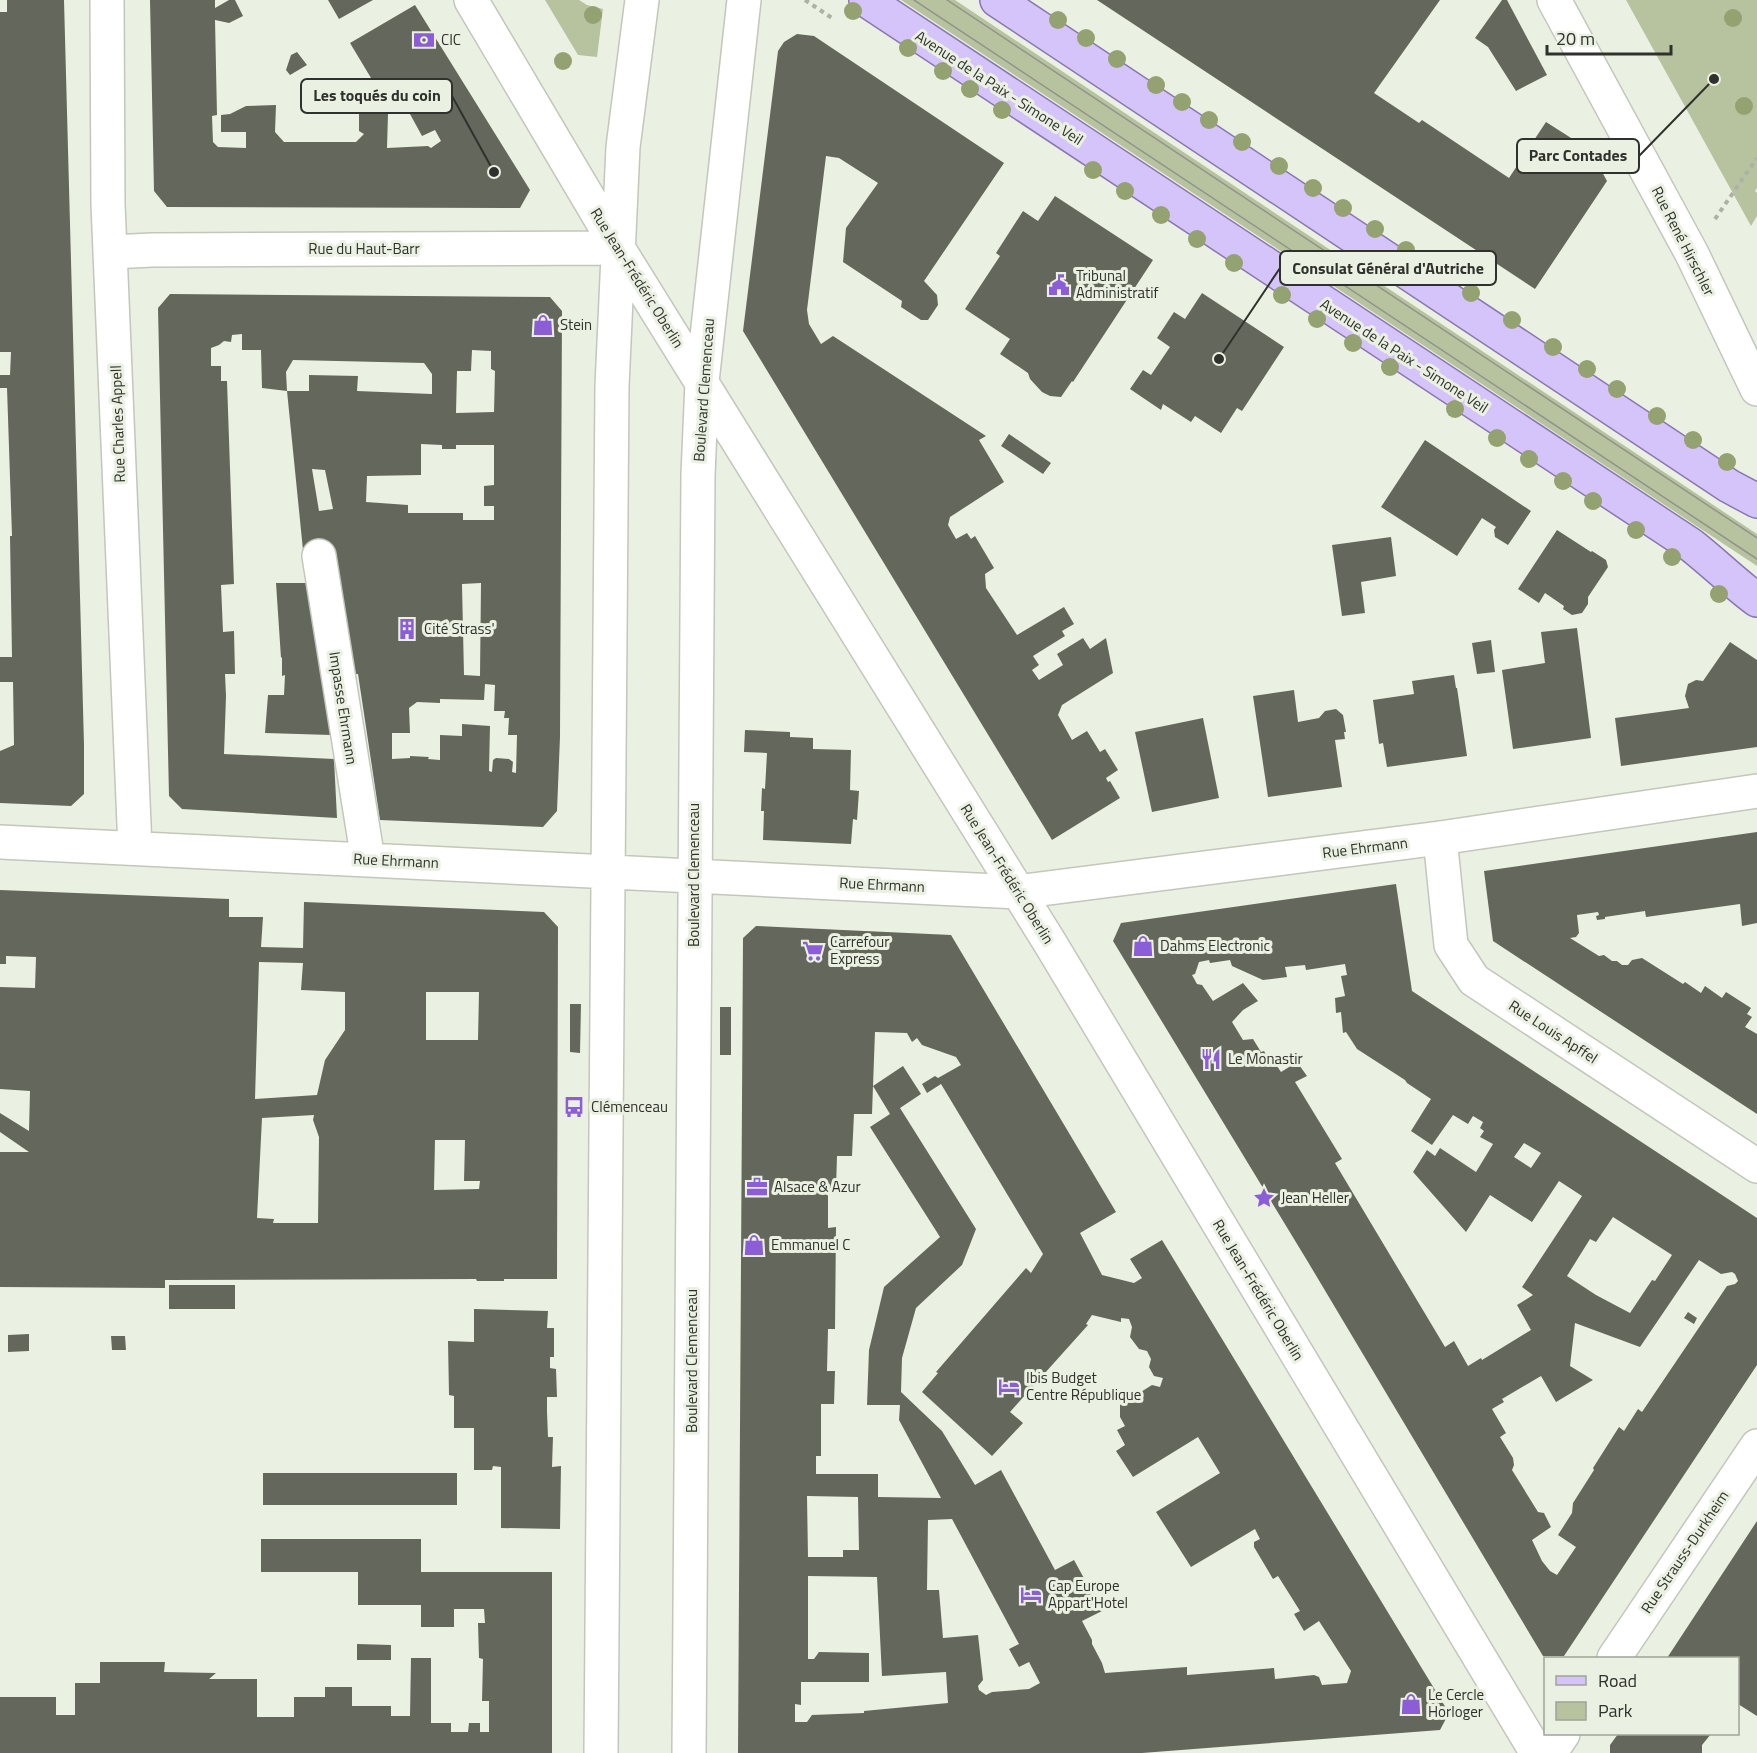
<svg xmlns="http://www.w3.org/2000/svg" width="1757" height="1753" font-family="'Titillium Web',sans-serif">
	<style>
		.green { fill: #b7c39f }
		.building { fill: #64685c; fill-rule: evenodd }
		.lines { fill: none; stroke-linecap: round; stroke-linejoin: round }
		.minor-casing { stroke: #c2c7b9; stroke-width: 36 }
		.major-casing { stroke: #8877b0; stroke-width: 36 }
		.path { stroke: #adb2a6; stroke-width: 4; stroke-dasharray: 4.5 4.5; stroke-linecap: butt }
		.minor { stroke: #fff; stroke-width: 33 }
		.major { stroke: #d4c4fa; stroke-width: 33 }
		.tram { stroke: #90948a; stroke-width: 1.5 }
		.tree { fill: #94a170 }
		.labels { text-anchor: middle; stroke-width: 6; stroke-linejoin: round; paint-order: stroke }
		.poi-label { font-size: 15px; fill: #2f312c; stroke: #ebf1e2; text-anchor: start }
		.street-label { font-size: 15px; fill: #2f312c; stroke: #ebf1e2 }
		.leader { fill: none; stroke: #2f312c; stroke-width: 2 }
		.callout-dot { fill: #2f312c; stroke: #ebf1e2; stroke-width: 2 }
		.callout { fill: #ebf1e2; stroke: #2f312c; stroke-width: 2 }
		.callout-label { font-size: 16px; text-anchor: middle; font-weight: bold; fill: #2f312c }
	</style>
	<rect width="100%" height="100%" fill="#ebf1e2"/>
	<path class="green" d="M545,0H579L587,5L603,9L597,57L578,55Z
		M901,0H955L1757,534V566Z
		M1626,0H1757V188L1755,191L1757,193V216L1751,226Z"/>
	<path class="building" d="M7,0H64L84,745V794L71,806L0,803V751L14,745L13,682H0V657H12L10,536H12L7,388H0V375H10L11,352H0V12H7Z
		M150,0H215V8L229,0H235L243,16L229,23L215,20L217,115L212,116L213,142L218,147L246,148V132H221V115L230,114L246,106L276,105L275,132L284,142H356L364,134L359,131V105L376,107L388,114L387,148L428,146L431,148L441,141L435,130L422,136L404,103L393,110L378,81L374,83L350,43L415,5L530,190L520,208L167,207L154,191Z
		M328,0H373L339,19Z
		M1097,0H1440L1374,93L1419,123L1422,120L1509,178L1546,122L1590,150L1607,181L1535,289Z
		M1502,0H1507L1547,75L1516,91L1488,47L1475,38Z
		M797,34L814,36L1004,163L924,281L937,295L938,305L928,320H921L901,307L902,301L843,262L846,228L878,183L839,158L826,156L807,310L809,324L821,344L833,336L986,436L979,440L1004,482L950,517L948,525L956,539L967,533L971,539L975,536L994,568L985,574L986,588L1017,635L1064,607L1074,624L1062,631L1065,636L1033,656L1039,665L1032,670L1039,680L1063,665L1057,654L1083,638L1090,649L1106,638L1113,673L1062,705L1058,715L1072,740L1087,731L1100,752L1105,749L1118,770L1106,778L1108,782L1110,781L1120,798L1052,840L743,331L778,51L784,42Z
		M297,52L307,65L290,75L286,70L291,55Z
		M1055,196L1153,260L1073,382L1072,381L1061,397L1050,396L1042,392L1030,379L1028,373L1000,354L1010,339L965,309L1000,256L996,253L1023,211L1038,221Z
		M1202,293L1284,347L1242,411L1237,408L1221,433L1195,416L1191,422L1163,404L1161,410L1130,389L1143,370L1151,375L1170,347L1157,338L1174,312L1185,319Z
		M170,294L550,297L562,311L560,737L557,811L543,827L380,820L358,674H350L324,547L303,550L287,391H309V375L358,376L357,391L432,394V374L424,363L293,360L286,372L287,391L262,388L261,350H242V334L232,335L231,342L224,341L219,345L211,348V366H221V381H227L234,584L221,585L223,632L234,631L235,674H225L226,696L224,754L334,759L337,818L182,809L169,796L158,308ZM472,350L491,351V369L495,371L494,412L456,413L457,371H471ZM421,444L442,445V449H456V445H494V485L484,486V506H494V520H463V513H408V505L366,502L367,476L421,475ZM312,469L325,470L333,509L319,511ZM481,583L480,676L464,675L462,584ZM485,684L495,685L494,711H505L504,718H509L508,735H517L516,773L512,772L513,762L509,759L496,758L493,760L492,772L489,771L490,726L462,724V736L440,735V760L428,759L429,757L410,756V758L392,759V733H410L409,708L417,702L440,703V699L484,700Z
		M1009,434L1051,463L1043,474L1001,446Z
		M1425,440L1531,511L1508,545L1495,537L1494,530L1496,527L1482,518L1457,556L1381,507Z
		M1557,530L1591,552L1592,551L1606,560L1608,567L1588,597V604L1582,613L1572,615L1563,609L1564,606L1545,593L1539,603L1518,589Z
		M1391,537L1396,576L1361,582L1365,613L1342,616L1332,545Z
		M276,583H307L331,735L265,733L268,695H284L285,675L282,676V657L281,658Z
		M1577,628L1591,738L1513,749L1502,670L1545,663L1541,632Z
		M1491,640L1495,672L1477,674L1472,643Z
		M1730,642L1757,660V747L1621,766L1615,718L1689,708L1685,696L1688,684L1696,680L1703,681Z
		M1454,675L1456,688H1457L1467,756L1387,767L1383,743L1379,744L1373,700L1414,694L1412,681Z
		M1294,690L1298,722L1319,718L1325,711L1336,709L1343,715L1346,732H1344L1345,739L1335,740L1342,787L1268,797L1253,696Z
		M1203,718L1219,798L1152,812L1135,732Z
		M745,730L790,732V737L813,738V749L851,750L850,790L859,791L857,820L853,819L851,844L763,840L764,811H761L762,788L765,789L767,753L744,752Z
		M1757,832V923L1742,926L1740,904L1646,917L1645,911L1605,917V919L1597,920L1596,916L1599,915L1598,912L1577,915L1579,933L1576,937L1570,938L1599,956L1604,955L1612,961H1617L1622,965H1628L1632,960L1642,958L1683,984L1685,982L1701,993L1705,986L1722,998L1726,992L1751,1008L1747,1014L1752,1017L1745,1027L1757,1034V1114L1493,941L1484,871Z
		M1396,884L1412,991L1757,1218V1365L1564,1656H1543L1308,1262L1113,941L1121,923ZM1209,960L1210,963L1230,960L1232,966L1263,980L1287,977L1285,967L1305,965L1306,970L1345,964L1347,975L1341,976L1345,996L1335,998L1336,1013L1341,1012L1343,1033L1346,1032L1357,1049L1405,1080L1407,1083L1431,1099L1411,1131L1432,1145L1453,1115L1468,1124L1473,1116L1483,1122L1480,1128L1484,1131L1480,1137L1493,1144L1476,1172L1440,1148L1435,1156L1427,1150L1413,1172L1466,1232L1490,1195L1532,1222L1559,1181L1582,1196L1522,1287L1533,1295L1517,1305L1531,1330L1482,1360L1481,1358L1468,1366L1454,1341L1445,1347L1335,1163L1342,1159L1295,1082L1307,1076L1297,1062L1281,1072L1271,1057L1268,1058L1264,1051L1261,1052L1253,1039L1243,1040L1232,1022L1243,1010L1258,1001L1243,983L1213,1001L1202,985L1197,984L1192,975L1195,974L1199,962ZM1524,1143L1541,1153L1531,1168L1514,1157ZM1613,1217L1672,1255L1655,1281L1652,1280L1630,1313L1596,1295L1567,1276L1590,1239L1596,1242ZM1699,1260L1721,1274L1732,1272L1735,1274L1738,1281L1735,1284L1727,1286L1642,1412L1638,1409L1624,1431L1619,1427L1593,1468L1594,1470L1573,1503L1572,1513L1558,1535L1576,1547L1557,1575L1550,1571L1542,1561L1532,1540L1551,1527L1544,1513L1538,1512L1512,1470L1514,1465L1513,1458L1500,1437L1506,1433L1492,1409L1504,1402L1502,1399L1541,1376L1556,1402L1593,1380L1570,1366L1575,1323L1640,1347Z
		M0,890L229,899V917H263L261,947L303,948L304,902L544,912L558,927L557,1279H504V1281H477L476,1279L165,1280V1288L0,1287V1152H29L0,1132V1113L29,1131L30,1091L0,1089V987L35,988L36,957L6,956V964H0ZM259,962L303,963L301,990L345,992V1030L325,1060L317,1095L255,1099ZM426,992H479L478,1040H426ZM314,1115L313,1120L319,1137L318,1223H273L274,1219L257,1218L262,1118ZM435,1140H465L464,1181H480L479,1189L434,1190Z
		M756,926L951,935L1116,1212L1080,1233L1102,1275L1134,1283L1142,1278L1130,1259L1162,1240L1449,1713L1440,1730L1142,1753H738L743,938ZM875,1032L907,1033L912,1042L917,1038L922,1045L956,1057L961,1065L938,1078L935,1076L922,1084L927,1093L941,1084L1043,1254L1031,1273L1026,1268L936,1372L938,1373L922,1392L992,1456L1023,1423L1010,1412L1088,1325L1086,1324L1092,1315L1121,1322V1318L1129,1319L1132,1327L1130,1337L1139,1349L1147,1351L1151,1359L1149,1367L1154,1376L1163,1378L1160,1387L1152,1385L1120,1405V1417L1125,1426L1117,1430L1125,1445L1116,1451L1133,1477L1198,1437L1220,1473L1156,1512L1191,1567L1255,1529L1260,1539L1254,1542V1547L1273,1579L1278,1576L1300,1611L1294,1614L1304,1631L1319,1621L1351,1671L1347,1683L1322,1685L1319,1677L1314,1675L1275,1679L1274,1668L1187,1675V1667L1105,1673L1102,1663L1092,1644V1640L1082,1621L1102,1611L1074,1560L1055,1570L1001,1470L975,1485L942,1431L901,1392L902,1358L916,1308L962,1265L976,1229L900,1108L921,1094L903,1066L873,1086ZM873,1086L890,1114L870,1127L940,1237L884,1287L869,1350L867,1405H900L899,1420L941,1498L878,1497V1474H816V1456H821V1404H834L835,1371H827L828,1329H835L836,1227L828,1228V1189H836L837,1156H852L854,1114H872ZM807,1496L858,1497L859,1550H843V1557H808ZM952,1519L1019,1644L1009,1649L1019,1667L1029,1662L1040,1683L1029,1689L992,1692L986,1695L979,1690L978,1686L983,1680L978,1635L943,1638L939,1590H927L928,1520ZM808,1576L877,1577L882,1676L946,1672L948,1703L864,1711V1713L812,1715L807,1722H795V1704L801,1705V1682H869V1653L819,1652L814,1659H808Z
		M570,1004H581L580,1053L570,1052Z
		M720,1007H731V1055H720Z
		M169,1285H235V1309H169Z
		M474,1309L548,1311L547,1328H554V1357H550V1368L556,1369L557,1397H547V1412L548,1437H553L552,1467L561,1466L560,1529L501,1528V1467L493,1466L492,1470H474V1428H454V1396L449,1395L448,1341L474,1342Z
		M1688,1312L1697,1318L1694,1324L1684,1318Z
		M29,1334V1351L8,1352V1335Z
		M111,1336H125L126,1350H112Z
		M263,1473H457V1505H263Z
		M1757,1521V1716L1738,1704V1658H1667Z
		M261,1539H421V1572H552V1753H0V1697H56V1715H75V1683H100V1662H165L164,1672L216,1673L209,1679H257V1717H294V1697H325V1687H352V1706H391V1716H410L411,1658H431V1723H451V1732H468L469,1723H480V1732H489V1701H482L483,1659L479,1658L478,1623H485L484,1609H454V1627H421V1605H358V1572H261Z
		M357,1644L391,1645V1660H357Z
		M1618,1734H1711L1702,1745V1753H1610V1745Z"/>
	<g class="lines">
		<defs>
			<path id="minor" d="M107,0L108,204L135,848
				M471,0L618,248L1050,943L1537,1753
				M1554,0L1692,254L1757,389
				M111,252L152,250L618,248
				M319,556L368,860
				M1440,838L1451,945L1474,980L1757,1166
				M0,842L1018,892L1440,838L1757,791
				M1614,1658L1757,1446
				M601,1753L612,386L623,147L642,0
				M689,1753L698,475L702,382L744,0
				M1550,1753L1563,1734"/>
			<path id="major" d="M866,0L1691,545C1714,563 1734,583 1757,600
				M997,0L1729,486L1757,501"/>
		</defs>
		<use href="#minor" class="minor-casing"/>
		<use href="#major" class="major-casing"/>
		<path class="path" d="M805,0L832,18
			M1715,219L1757,158"/>
		<use href="#minor" class="minor"/>
		<use href="#major" class="major"/>
		<path class="tram" d="M914,0L1757,559
			M947,0L1757,538"/>
	</g>
	<g class="tree">
		<circle cx="853" cy="11" r="9"/>
		<circle cx="593" cy="15" r="9"/>
		<circle cx="1733" cy="18" r="9"/>
		<circle cx="1058" cy="20" r="9"/>
		<circle cx="1086" cy="38" r="9"/>
		<circle cx="908" cy="48" r="9"/>
		<circle cx="1117" cy="59" r="9"/>
		<circle cx="563" cy="61" r="9"/>
		<circle cx="943" cy="71" r="9"/>
		<circle cx="1156" cy="85" r="9"/>
		<circle cx="970" cy="89" r="9"/>
		<circle cx="1182" cy="102" r="9"/>
		<circle cx="1744" cy="106" r="9"/>
		<circle cx="1002" cy="110" r="9"/>
		<circle cx="1209" cy="120" r="9"/>
		<circle cx="1242" cy="142" r="9"/>
		<circle cx="1279" cy="166" r="9"/>
		<circle cx="1093" cy="170" r="9"/>
		<circle cx="1313" cy="188" r="9"/>
		<circle cx="1125" cy="191" r="9"/>
		<circle cx="1343" cy="208" r="9"/>
		<circle cx="1161" cy="215" r="9"/>
		<circle cx="1375" cy="229" r="9"/>
		<circle cx="1197" cy="239" r="9"/>
		<circle cx="1406" cy="250" r="9"/>
		<circle cx="1234" cy="263" r="9"/>
		<circle cx="1471" cy="293" r="9"/>
		<circle cx="1282" cy="295" r="9"/>
		<circle cx="1317" cy="319" r="9"/>
		<circle cx="1512" cy="320" r="9"/>
		<circle cx="1353" cy="343" r="9"/>
		<circle cx="1553" cy="347" r="9"/>
		<circle cx="1390" cy="367" r="9"/>
		<circle cx="1587" cy="369" r="9"/>
		<circle cx="1617" cy="389" r="9"/>
		<circle cx="1455" cy="409" r="9"/>
		<circle cx="1657" cy="416" r="9"/>
		<circle cx="1497" cy="438" r="9"/>
		<circle cx="1693" cy="440" r="9"/>
		<circle cx="1529" cy="459" r="9"/>
		<circle cx="1727" cy="462" r="9"/>
		<circle cx="1563" cy="481" r="9"/>
		<circle cx="1593" cy="501" r="9"/>
		<circle cx="1636" cy="530" r="9"/>
		<circle cx="1672" cy="557" r="9"/>
		<circle cx="1719" cy="594" r="9"/>
	</g>
	<defs>
		<symbol id="bank-bare" viewBox="-9 -9 18 18"><path d="M-6-4H6V4H-6ZM0-2.3a2.3 2.3 0 1 0 0 4.6a2.3 2.3 0 1 0 0-4.6Z" fill="#8b5ed8" stroke="#ebf1e2" stroke-width="2.5" paint-order="stroke"/></symbol>
		<symbol id="civic-bare" viewBox="-9 -9 18 18"><path d="M-.6-6.5H3V-4.5H.6V-3L4-1V1h2V6H-6V1h2V-1L-.6-3ZM-1.2 2.5V6h2.4V2.5Z" fill="#8b5ed8" stroke="#ebf1e2" stroke-width="2.5" paint-order="stroke"/></symbol>
		<symbol id="shop-bare" viewBox="-9 -9 18 18"><path d="M-5-2.5h2.3a2.7 3.5 0 0 1 5.4 0H5L5.5 6h-11ZM-1.5-2.5h3a1.5 2.3 0 0 0-3 0Z" fill="#8b5ed8" stroke="#ebf1e2" stroke-width="2.5" paint-order="stroke"/></symbol>
		<symbol id="building-bare" viewBox="-9 -9 18 18"><path d="M-4-6H4V6H1V3H-1V6H-4ZM-2.5-4.3h1.7v1.8h-1.7ZM.8-4.3h1.7v1.8H.8ZM-2.5-1h1.7V.8h-1.7ZM.8-1h1.7V.8H.8Z" fill="#8b5ed8" stroke="#ebf1e2" stroke-width="2.5" paint-order="stroke"/></symbol>
		<symbol id="supermarket-bare" viewBox="-9 -9 18 18"><path d="M-6-5.5h2.5l.6 2H6L4.5 2H-2.5L-4.4-4H-6ZM-1.5 3.2a1.3 1.3 0 1 0 .1 0ZM3 3.2a1.3 1.3 0 1 0 .1 0Z" fill="#8b5ed8" stroke="#ebf1e2" stroke-width="2.5" paint-order="stroke"/></symbol>
		<symbol id="restaurant-bare" viewBox="-9 -9 18 18"><path d="M-5-6h1v4h1v-4h1v4h1v-4h1v5L-1.5 .5V6h-2V.5L-5-1ZM5-6V6H3V1.5H1.5Q1.5-4 5-6Z" fill="#8b5ed8" stroke="#ebf1e2" stroke-width="2.5" paint-order="stroke"/></symbol>
		<symbol id="bus-bare" viewBox="-9 -9 18 18"><path d="M-5-6H5V4H4V6H2V4H-2V6H-4V4H-5ZM-3.5-4V0h7V-4ZM-3.5 1.2v1.5H-2V1.2ZM2 1.2v1.5H3.5V1.2Z" fill="#8b5ed8" stroke="#ebf1e2" stroke-width="2.5" paint-order="stroke"/></symbol>
		<symbol id="office-bare" viewBox="-9 -9 18 18"><path d="M-6-3h4V-5.5h4V-3h4V5H-6ZM-1-4.5V-3h2v-1.5ZM-6 0V1H6V0Z" fill="#8b5ed8" stroke="#ebf1e2" stroke-width="2.5" paint-order="stroke"/></symbol>
		<symbol id="sight-bare" viewBox="-9 -9 18 18"><path d="M0-6L1.8-2.2L6-1.7L2.9 1.2L3.7 5.4L0 3.3L-3.7 5.4L-2.9 1.2L-6-1.7L-1.8-2.2Z" fill="#8b5ed8" stroke="#ebf1e2" stroke-width="2.5" paint-order="stroke"/></symbol>
		<symbol id="hotel-bare" viewBox="-9 -9 18 18"><path d="M-6-4.5h1.5V1H6V5H4.5V3h-9V5H-6ZM-4 0a1.8 1.8 0 1 1 3.6 0ZM.5 0V-2.5h3Q6-2.5 6 0Z" fill="#8b5ed8" stroke="#ebf1e2" stroke-width="2.5" paint-order="stroke"/></symbol>
	</defs>
	<g fill-rule="evenodd">
		<use href="#bank-bare" x="409" y="25" width="30" height="30"/>
		<use href="#civic-bare" x="1044" y="270" width="30" height="30"/>
		<use href="#shop-bare" x="528" y="310" width="30" height="30"/>
		<use href="#building-bare" x="392" y="614" width="30" height="30"/>
		<use href="#shop-bare" x="1128" y="931" width="30" height="30"/>
		<use href="#supermarket-bare" x="798" y="936" width="30" height="30"/>
		<use href="#restaurant-bare" x="1196" y="1044" width="30" height="30"/>
		<use href="#bus-bare" x="559" y="1092" width="30" height="30"/>
		<use href="#office-bare" x="742" y="1172" width="30" height="30"/>
		<use href="#sight-bare" x="1249" y="1183" width="30" height="30"/>
		<use href="#shop-bare" x="739" y="1230" width="30" height="30"/>
		<use href="#hotel-bare" x="994" y="1372" width="30" height="30"/>
		<use href="#hotel-bare" x="1016" y="1580" width="30" height="30"/>
		<use href="#shop-bare" x="1396" y="1689" width="30" height="30"/>
	</g>
	<g class="labels">
		<g class="poi-label">
			<text x="441" y="45">CIC</text>
			<text x="1076" y="281">Tribunal<tspan x="1076" dy="17">Administratif</tspan></text>
			<text x="560" y="330">Stein</text>
			<text x="424" y="634">Cité Strass'</text>
			<text x="830" y="947">Carrefour<tspan x="830" dy="17">Express</tspan></text>
			<text x="1160" y="951">Dahms Electronic</text>
			<text x="1228" y="1064">Le Monastir</text>
			<text x="591" y="1112">Clémenceau</text>
			<text x="774" y="1192">Alsace &amp; Azur</text>
			<text x="1281" y="1203">Jean Heller</text>
			<text x="771" y="1250">Emmanuel C</text>
			<text x="1026" y="1383">Ibis Budget<tspan x="1026" dy="17">Centre République</tspan></text>
			<text x="1048" y="1591">Cap Europe<tspan x="1048" dy="17">Appart'Hotel</tspan></text>
			<text x="1428" y="1700">Le Cercle<tspan x="1428" dy="17">Horloger</tspan></text>
		</g>
		<g class="street-label">
			<text transform="translate(999 88) rotate(33)" y="5">Avenue de la Paix - Simone Veil</text>
			<text transform="translate(1683 241) rotate(63)" y="5">Rue René Hirschler</text>
			<text x="364" y="254">Rue du Haut-Barr</text>
			<text transform="translate(637 278) rotate(58)" y="5">Rue Jean-Frédéric Oberlin</text>
			<text transform="translate(1404 356) rotate(33)" y="5">Avenue de la Paix - Simone Veil</text>
			<text transform="translate(704 390) rotate(-86)" y="5">Boulevard Clemenceau</text>
			<text transform="translate(118 424) rotate(-92)" y="5">Rue Charles Appell</text>
			<text transform="translate(343 708) rotate(81)" y="5">Impasse Ehrmann</text>
			<text transform="translate(1365 848) rotate(-7)" y="5">Rue Ehrmann</text>
			<text transform="translate(396 861) rotate(3)" y="5">Rue Ehrmann</text>
			<text transform="translate(1007 874) rotate(58)" y="5">Rue Jean-Frédéric Oberlin</text>
			<text transform="translate(694 875) rotate(-90)" y="5">Boulevard Clemenceau</text>
			<text transform="translate(882 885) rotate(3)" y="5">Rue Ehrmann</text>
			<text transform="translate(1553 1032) rotate(33)" y="5">Rue Louis Apffel</text>
			<text transform="translate(1258 1290) rotate(59)" y="5">Rue Jean-Frédéric Oberlin</text>
			<text transform="translate(692 1361) rotate(-90)" y="5">Boulevard Clemenceau</text>
			<text transform="translate(1685 1552) rotate(-56)" y="5">Rue Strauss-Durkheim</text>
		</g>
	</g>
	<path class="leader" d="M494 172L452 96M1714 79L1639 156M1219 359L1280 268"/>
	<g class="callout-dot">
		<circle cx="494" cy="172" r="6"/>
		<circle cx="1714" cy="79" r="6"/>
		<circle cx="1219" cy="359" r="6"/>
	</g>
	<g class="callout">
		<rect x="301" y="79" width="151" height="34" rx="6"/>
		<rect x="1517" y="139" width="122" height="34" rx="6"/>
		<rect x="1280" y="251" width="216" height="34" rx="6"/>
	</g>
	<g class="callout-label">
		<text x="377" y="101">Les toqués du coin</text>
		<text x="1578" y="161">Parc Contades</text>
		<text x="1388" y="274">Consulat Général d'Autriche</text>
	</g>
	<rect x="1544" y="1657" width="195" height="78" fill="#ebf1e2" stroke="#a0a499" stroke-width="1.5"/>
	<rect x="1556" y="1676" width="30" height="9" fill="#d4c4fa" stroke="#a0a499" stroke-width="1.5"/>
	<text x="1598" y="1687" font-size="18" fill="#2f312c">Road</text>
	<rect x="1556" y="1702" width="30" height="18" fill="#b7c39f" stroke="#a0a499" stroke-width="1.5"/>
	<text x="1598" y="1717" font-size="18" fill="#2f312c">Park</text>
	<path d="M1547 45v9h124v-9" fill="none" stroke="#2f312c" stroke-width="3"/>
	<text x="1556" y="45" font-size="18" fill="#2f312c" stroke="#ebf1e2" stroke-width="4.5" paint-order="stroke">20 m</text>
</svg>
